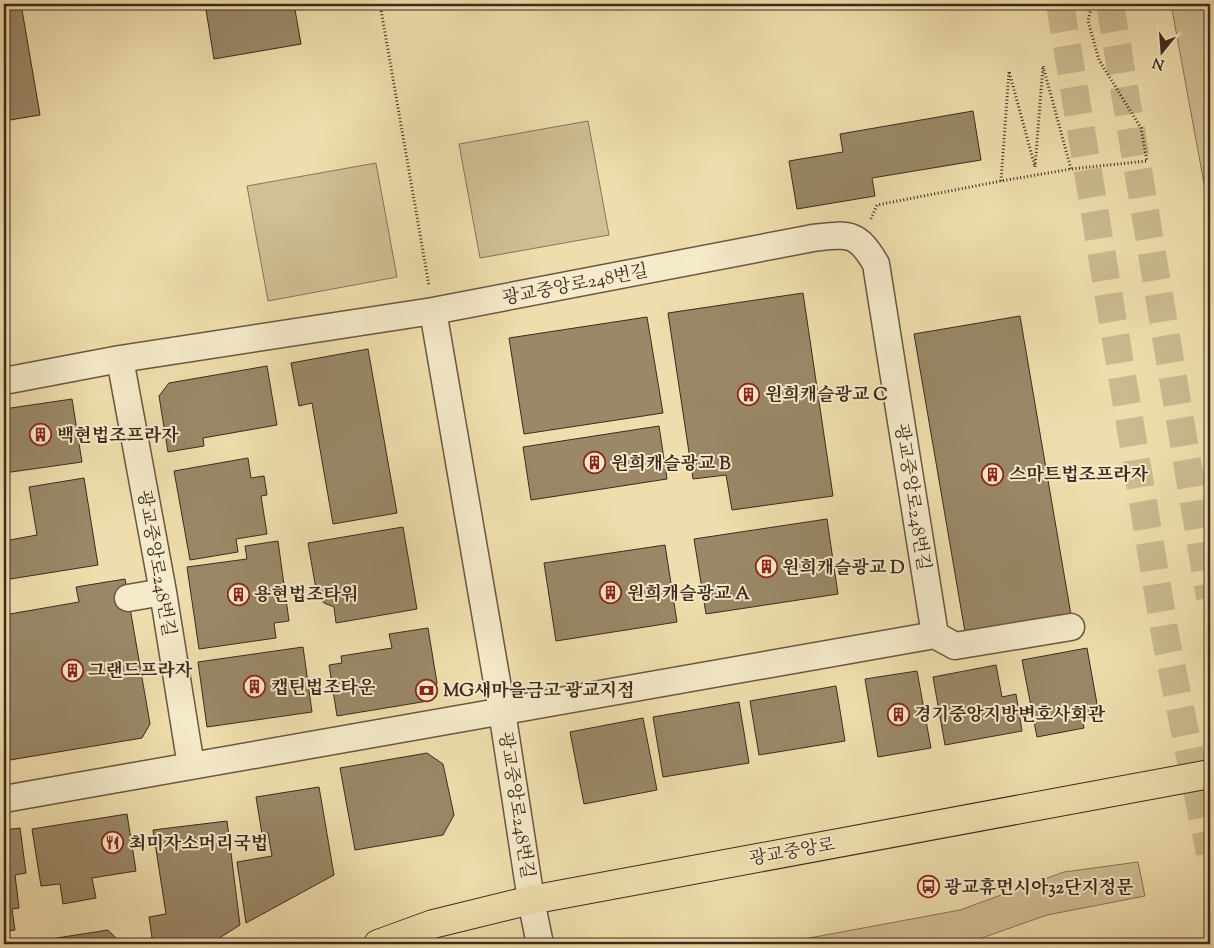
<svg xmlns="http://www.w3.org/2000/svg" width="1214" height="948" font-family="'Sorts Mill Goudy','Noto Serif KR',serif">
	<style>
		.green { fill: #d1bf95; stroke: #877459 }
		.building { fill: #9a8868; stroke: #3d2a1d }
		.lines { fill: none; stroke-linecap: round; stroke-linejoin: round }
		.highway-tunnel { stroke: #cbba90; stroke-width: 28; stroke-dasharray: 28 14; stroke-linecap: butt }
		.minor-casing { stroke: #6a5741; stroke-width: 29 }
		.major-casing { stroke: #3d2a1d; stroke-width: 30 }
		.path { stroke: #3d2a1d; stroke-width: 3; stroke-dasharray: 1 2.5; stroke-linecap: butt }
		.minor { stroke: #f5eaca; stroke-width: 26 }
		.major { stroke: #efdead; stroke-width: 28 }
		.labels { text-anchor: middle; stroke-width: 4; stroke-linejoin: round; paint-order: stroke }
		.street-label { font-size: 18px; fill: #3d2a1d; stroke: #f5eaca }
		.poi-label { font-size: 18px; font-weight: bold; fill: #3d2a1d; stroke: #f5eaca; text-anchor: start }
	</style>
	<rect width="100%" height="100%" fill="#efdead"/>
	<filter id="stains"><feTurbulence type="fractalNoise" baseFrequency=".004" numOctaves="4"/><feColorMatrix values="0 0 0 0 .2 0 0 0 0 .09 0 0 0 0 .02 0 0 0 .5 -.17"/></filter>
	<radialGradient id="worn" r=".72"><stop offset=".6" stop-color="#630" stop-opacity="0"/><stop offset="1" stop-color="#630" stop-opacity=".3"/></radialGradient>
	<path class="green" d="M1171,4H1210V216Z
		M588,121L609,235L480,258L459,144Z
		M376,163L397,277L268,301L247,186Z
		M1138,862L1145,896L1047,915L979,939L947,944H777L960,910L1064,872Z"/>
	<path class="building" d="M4,4H21L40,115L4,121Z
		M205,4H294L301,44L214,59Z
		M973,111L981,160L872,178L875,196L797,209L789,161L843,152L840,134Z
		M803,293L833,496L732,510L726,475L693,479L668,313Z
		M1020,316L1071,615L965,632L914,334Z
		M647,317L663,413L524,434L509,338Z
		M368,349L397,513L333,524L312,403L299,406L291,363Z
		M267,366L277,425L203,438L204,446L168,452L159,396L169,383Z
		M72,399L82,462L4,473V409Z
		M659,426L667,479L531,500L523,447Z
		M248,458L251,478L264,476L267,495L261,496L267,534L236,539L238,552L190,560L174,471Z
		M84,478L98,565L4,580V541L37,535L29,487Z
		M827,519L838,594L706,614L694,539Z
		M403,527L417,609L336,623L334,607L324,603L317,595L308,543Z
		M278,541L289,621L274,623L276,638L199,649L187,567L247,559L245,546Z
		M665,545L677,622L556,641L544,563Z
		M125,579L150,724L142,738L4,761V615L79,602L76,587Z
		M428,628L437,683L428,701L337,716L329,665L342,663L341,656L392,648L389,634Z
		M303,647L312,712L207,727L198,662Z
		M1087,648L1099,715L1082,718L1084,728L1037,737L1022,660Z
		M996,665L1002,697L1016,694L1022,731L945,745L933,677Z
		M917,671L931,748L878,757L865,679Z
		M836,686L845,741L759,755L750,701Z
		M739,702L749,763L663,777L653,717Z
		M643,718L657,790L584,804L570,732Z
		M427,753L443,764L454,815L443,835L355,850L340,768Z
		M319,787L334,875L246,923L237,862L272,856L268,833L262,834L256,797Z
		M127,814L136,871L92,878L96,898L63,904L60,884L41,886L32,829Z
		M227,821L240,925L210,944H153L149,917L166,914L153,830Z
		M20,828L26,873L15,875L19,908L12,909L15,930L4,932V830Z
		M108,930L122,944H18Z"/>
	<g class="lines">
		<path class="highway-tunnel" d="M1060,4L1166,640L1210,853
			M1110,4L1210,598"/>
		<defs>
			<path id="minor" d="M433,311L502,711L531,900L540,944
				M120,359L163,592L191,766
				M4,381L120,359L433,311L813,238C848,234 857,231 876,264L935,635
				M128,598L163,592
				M935,635L955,646L1071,627
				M4,799L935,635"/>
			<path id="major" d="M378,944L433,924L531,900L1210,774"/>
		</defs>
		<use href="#minor" class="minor-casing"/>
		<use href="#major" class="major-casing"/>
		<path class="path" d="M380,4L429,286
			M1001,181L1009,71L1035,167L1043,66L1071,169
			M871,219L877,205L1001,181L1071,169L1147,161L1141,128L1099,60L1088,21L1092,4"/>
		<use href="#minor" class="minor"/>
		<use href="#major" class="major"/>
	</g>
	<defs>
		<symbol id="building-ring" viewBox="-11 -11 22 22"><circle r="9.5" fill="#f5eaca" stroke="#8f2418" stroke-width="1.5"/><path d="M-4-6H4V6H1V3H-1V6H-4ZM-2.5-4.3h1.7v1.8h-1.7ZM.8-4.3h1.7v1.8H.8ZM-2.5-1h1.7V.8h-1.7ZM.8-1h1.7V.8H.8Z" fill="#8f2418"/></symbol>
		<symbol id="bank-ring" viewBox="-11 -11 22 22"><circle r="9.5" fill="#f5eaca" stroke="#8f2418" stroke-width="1.5"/><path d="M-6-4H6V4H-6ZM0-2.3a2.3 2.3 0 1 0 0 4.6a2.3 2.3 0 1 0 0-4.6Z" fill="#8f2418"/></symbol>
		<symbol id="restaurant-ring" viewBox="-11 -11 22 22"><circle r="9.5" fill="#f5eaca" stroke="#8f2418" stroke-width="1.5"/><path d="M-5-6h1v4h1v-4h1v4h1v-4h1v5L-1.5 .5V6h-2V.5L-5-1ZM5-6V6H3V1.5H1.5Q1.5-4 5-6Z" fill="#8f2418"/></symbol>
		<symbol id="bus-ring" viewBox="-11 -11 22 22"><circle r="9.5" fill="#f5eaca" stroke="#8f2418" stroke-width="1.5"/><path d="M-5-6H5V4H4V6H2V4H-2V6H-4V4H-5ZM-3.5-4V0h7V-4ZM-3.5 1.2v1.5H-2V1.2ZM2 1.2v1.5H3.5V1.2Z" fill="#8f2418"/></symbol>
	</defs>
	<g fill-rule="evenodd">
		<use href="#building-ring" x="736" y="382" width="25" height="25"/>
		<use href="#building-ring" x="28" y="422" width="25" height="25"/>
		<use href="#building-ring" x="582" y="450" width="25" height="25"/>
		<use href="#building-ring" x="980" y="462" width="25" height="25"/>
		<use href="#building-ring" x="754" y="554" width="25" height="25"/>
		<use href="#building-ring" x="598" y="580" width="25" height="25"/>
		<use href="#building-ring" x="226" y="582" width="25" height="25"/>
		<use href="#building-ring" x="60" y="658" width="25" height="25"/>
		<use href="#building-ring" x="242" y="674" width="25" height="25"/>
		<use href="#bank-ring" x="414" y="678" width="25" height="25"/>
		<use href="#building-ring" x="886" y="702" width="25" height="25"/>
		<use href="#restaurant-ring" x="100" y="830" width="25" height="25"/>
		<use href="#bus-ring" x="916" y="874" width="25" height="25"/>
	</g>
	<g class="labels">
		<g class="street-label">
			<text transform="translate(575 284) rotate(-11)" y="6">광교중앙로248번길</text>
			<text transform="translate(913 497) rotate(81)" y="6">광교중앙로248번길</text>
			<text transform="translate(157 563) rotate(80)" y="6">광교중앙로248번길</text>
			<text transform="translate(517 805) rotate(81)" y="6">광교중앙로248번길</text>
			<text transform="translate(792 851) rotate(-10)" y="6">광교중앙로</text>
		</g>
		<g class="poi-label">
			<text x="765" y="400">원희캐슬광교 C</text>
			<text x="57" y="441">백현법조프라자</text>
			<text x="611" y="469">원희캐슬광교 B</text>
			<text x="1009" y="480">스마트법조프라자</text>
			<text x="782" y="573">원희캐슬광교 D</text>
			<text x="627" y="599">원희캐슬광교 A</text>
			<text x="254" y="600">용현법조타워</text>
			<text x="88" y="676">그랜드프라자</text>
			<text x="271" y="693">캡틴법조타운</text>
			<text x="443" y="696">MG새마을금고 광교지점</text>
			<text x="914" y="720">경기중앙지방변호사회관</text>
			<text x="129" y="849">최미자소머리국법</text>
			<text x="944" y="893">광교휴먼시아32단지정문</text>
		</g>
	</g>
	<rect width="1214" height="948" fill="none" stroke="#efdead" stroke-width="20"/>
	<rect x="5" y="5" width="1204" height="938" fill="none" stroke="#3d2a1d" stroke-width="2.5"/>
	<rect x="10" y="10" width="1194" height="928" fill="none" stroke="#3d2a1d"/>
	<g transform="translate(1162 52) rotate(197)" stroke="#f5eaca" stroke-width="4" paint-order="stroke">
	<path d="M0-4L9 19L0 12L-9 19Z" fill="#3d2a1d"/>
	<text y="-8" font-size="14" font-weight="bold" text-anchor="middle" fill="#3d2a1d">N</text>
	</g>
	<rect width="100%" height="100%" filter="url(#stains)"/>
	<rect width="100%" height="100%" fill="url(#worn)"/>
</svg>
